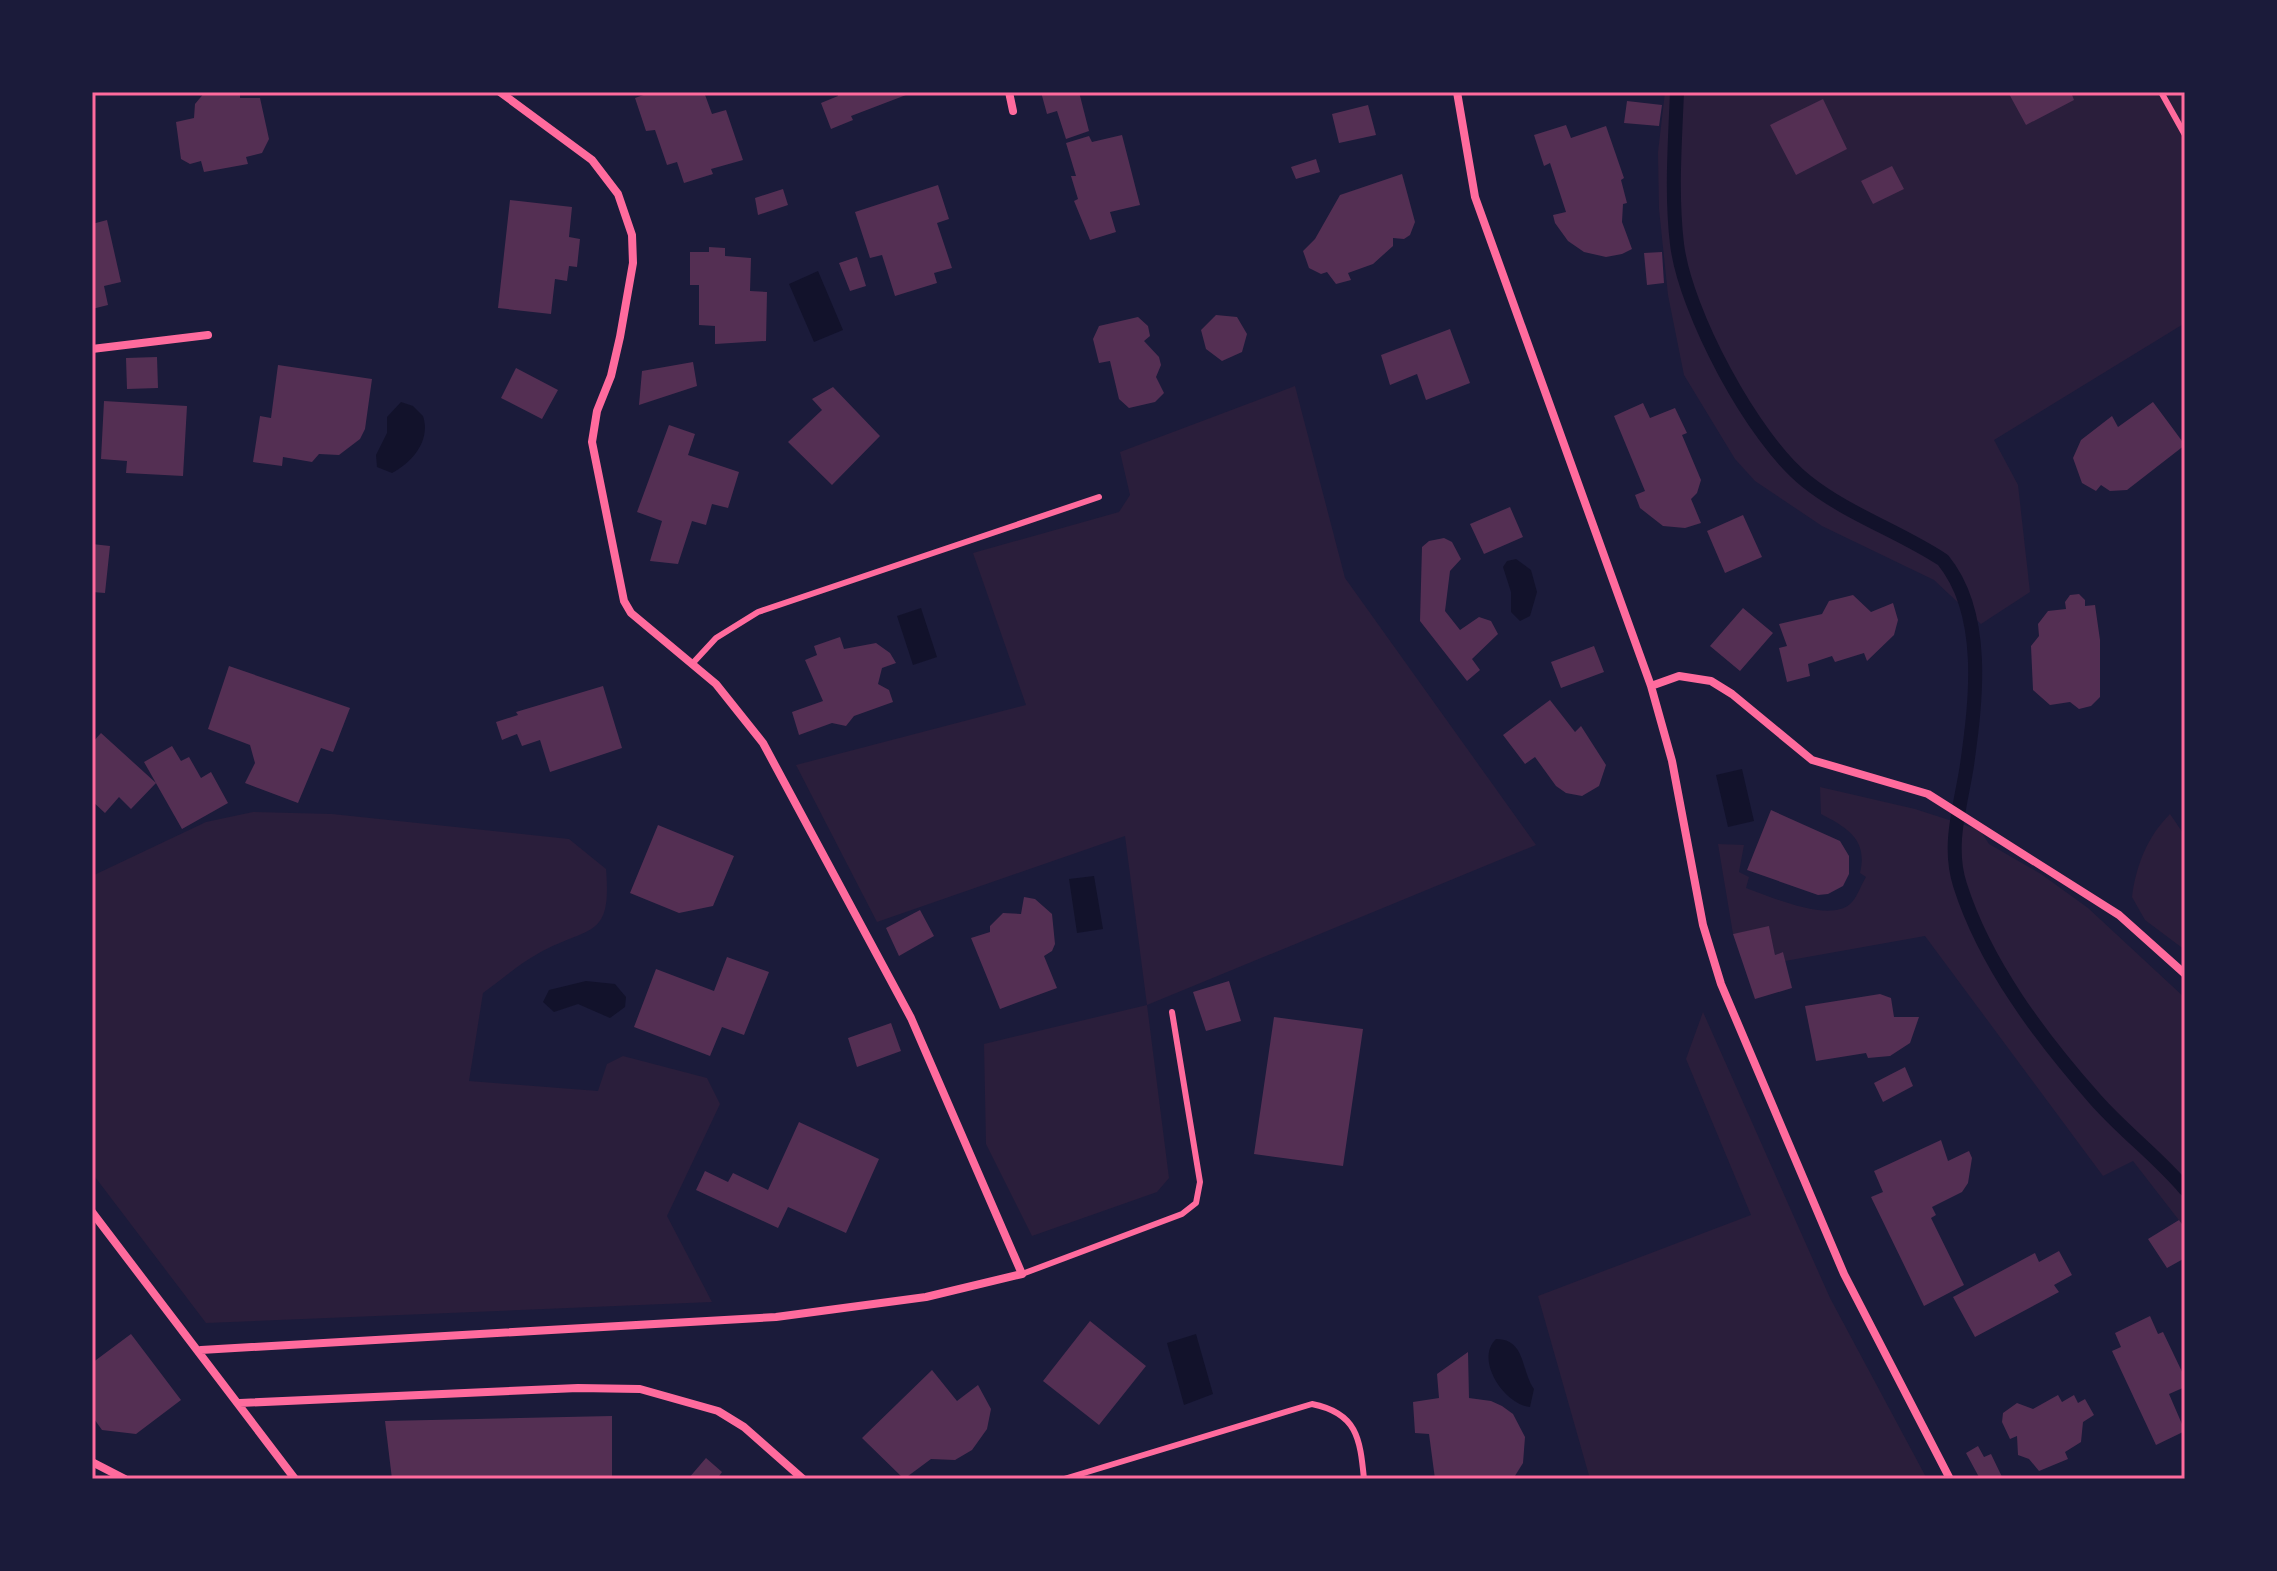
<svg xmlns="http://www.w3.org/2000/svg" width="2277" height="1571" font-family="'Work Sans',sans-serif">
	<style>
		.green { fill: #2a1e3b }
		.water { fill: #12122b }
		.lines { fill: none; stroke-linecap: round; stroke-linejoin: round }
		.stream { stroke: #12122b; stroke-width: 14 }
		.building { fill: #542f53 }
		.service { stroke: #ff6b9d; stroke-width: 6 }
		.minor { stroke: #ff6b9d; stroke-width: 8 }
		.neatline { fill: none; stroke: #ff6b9d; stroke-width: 3 }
	</style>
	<rect width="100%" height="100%" fill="#1b1b3a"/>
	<path class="green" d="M1665,92H2185V323L1994,440L2018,485L2030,592L1981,624L1934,580L1822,526L1755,481L1735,459L1684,375L1668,295L1659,209L1658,152Z
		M1295,386L1345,578L1536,845L1147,1005L1169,1178L1157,1192L1032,1236L986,1144L984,1044L1147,1005L1125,836L877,922L796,765L1026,705L973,553L1119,512L1130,495L1120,452Z
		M1820,787L1915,809L1980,830L1989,844L2041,874L2088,908L2185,998V1228L2133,1161L2103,1176L1925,936L1785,961L1783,952L1775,955L1769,927L1733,934L1718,844L1744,845L1739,872L1749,877L1746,888C1769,896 1829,923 1850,904C1857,898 1861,885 1866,877L1860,873C1868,840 1848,828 1821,814Z
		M253,812L332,814L569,839L606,869C612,940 590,925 539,953C519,964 501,980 483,993L469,1081L598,1091L607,1064L623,1056L707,1078L720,1104L667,1216L712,1302L206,1323L92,1173V876L206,822Z
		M2170,814L2185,836V950L2145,920L2132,897C2136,866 2147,837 2170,814Z
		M1703,1012L1830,1298L1927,1479H1590L1538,1296L1751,1215L1686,1059Z"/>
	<path class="water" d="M818,271L843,330L814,342L789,284Z
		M401,402L413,406L423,416C431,440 413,462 392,473L377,467L376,455L387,433V417Z
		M1516,559L1531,570L1537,592L1530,616L1520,621L1511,612V592L1503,567L1507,561Z
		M921,608L937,657L913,665L897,616Z
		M1742,769L1754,821L1728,827L1716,775Z
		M1094,876L1103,929L1077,933L1069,879Z
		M586,981L615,984L626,997L625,1007L610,1018L578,1004L554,1012L543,1002L549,990Z
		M1196,1334L1213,1394L1184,1405L1167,1343Z
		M1496,1339C1526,1339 1521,1371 1534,1389L1530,1407C1505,1405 1474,1360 1496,1339Z"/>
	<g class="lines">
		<path class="stream" d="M1677,92C1675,142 1671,194 1677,244C1685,311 1753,439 1806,481C1847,514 1899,531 1943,560C1987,614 1976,701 1967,765C1961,805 1947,845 1960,885C1985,964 2041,1038 2095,1099C2123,1131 2158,1157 2185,1189"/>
	</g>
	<path class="building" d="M205,92H240V98H260L269,139L262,153L246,157L248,164L204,172L201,161L190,164L181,159L176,122L194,118L195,104Z
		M652,92H704L712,114L726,110L743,160L711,169L713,174L684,183L677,162L667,165L655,130L646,131L635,98Z
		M837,92H904L906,95L851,116L853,120L831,129L821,103L838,96Z
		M1041,92H1079L1089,131L1066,139L1057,111L1047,114Z
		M2008,92H2071L2074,100L2026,125Z
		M1823,99L1847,149L1796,175L1770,125Z
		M1627,101L1662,105L1659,126L1624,123Z
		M1368,105L1376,135L1339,143L1332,114Z
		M1566,125L1571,138L1606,126L1624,178L1621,180L1627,203L1623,204L1622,222L1632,249L1622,254L1606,257L1584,252L1568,241L1555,223L1553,215L1566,212L1550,163L1544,166L1534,135Z
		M1122,135L1140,205L1110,212L1116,232L1090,240L1074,201L1078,199L1071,176H1076L1066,143L1089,136L1092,142Z
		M1316,159L1320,172L1296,179L1291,167Z
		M1892,166L1904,189L1873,204L1861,181Z
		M1402,174L1415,222L1410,235L1404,239L1393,238V246L1373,264L1348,273L1351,280L1336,284L1327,272L1321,274L1309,268L1303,251L1315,239L1340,195Z
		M938,185L949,219L937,223L952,268L934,273L937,283L895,296L882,255L870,258L855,212Z
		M783,189L788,205L758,215L755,198Z
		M510,200L572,207L569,237L580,239L577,267L569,266L567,281L555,279L551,314L498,308Z
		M107,220L121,282L104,286L108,305L92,309V224Z
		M709,247L725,248V256L751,258L750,291L767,292L766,341L715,344V326L699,325V285H690V252H709Z
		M1662,252L1664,283L1647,285L1644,253Z
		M857,257L866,286L850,291L839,263Z
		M1216,315L1237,317L1247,334L1242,352L1222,361L1206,349L1201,330Z
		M1138,317L1148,326L1150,336L1144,341L1159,357L1161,365L1156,377L1164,393L1155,402L1129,408L1119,399L1110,361L1099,363L1093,339L1099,326Z
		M1450,329L1470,383L1426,400L1417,374L1390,385L1381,355Z
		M157,357L158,388L127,389L126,358Z
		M693,362L697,386L639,405L642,371Z
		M278,365L372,379L365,429L360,439L339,455L319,454L312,462L283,457L282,466L253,462L260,416L271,418Z
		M516,368L558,390L542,419L501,398Z
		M833,387L880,436L832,485L788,442L822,410L812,399Z
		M104,401L187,406L183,476L126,473L127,461L101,459Z
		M2153,402L2185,445L2127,490L2110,491L2101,485L2096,491L2082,483L2073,458L2081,440L2112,416L2118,427Z
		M1643,403L1650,418L1675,408L1687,433L1682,435L1701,480L1697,493L1691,499L1701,523L1685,528L1663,526L1640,508L1635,495L1645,491L1614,416Z
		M669,425L695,434L688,455L739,472L728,508L712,504L706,525L692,521L678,564L650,561L662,521L637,512Z
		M1510,507L1523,537L1484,554L1470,524Z
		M1743,515L1762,557L1725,573L1707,531Z
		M1444,538L1452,542L1461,559L1450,571L1445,611L1460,630L1479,617L1491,621L1498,634L1472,659L1480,670L1467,681L1420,621L1422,547L1429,541Z
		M92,544L110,546L105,593L92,592Z
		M2079,594L2085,600V606L2095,605L2100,640V697L2091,706L2079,709L2070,702L2050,705L2033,690L2031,646L2039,636L2038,624L2048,611L2066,609L2065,602L2070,595Z
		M1853,595L1871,612L1893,603L1898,620L1894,635L1867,661L1864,653L1835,662L1832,656L1808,664L1810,676L1787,682L1779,648L1787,646L1779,624L1822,614L1829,601Z
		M1743,608L1773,633L1740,671L1710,646Z
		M840,637L844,649L876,643L890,653L896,663L882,668L878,684L889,690L893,702L854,716L846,726L832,723L799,735L792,712L823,701L805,660L817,655L814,646Z
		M1594,646L1604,672L1561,688L1551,662Z
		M229,666L350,708L333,752L321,748L298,803L245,783L255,763L250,745L208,729Z
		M603,686L622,748L550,772L540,740L522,746L517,734L502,740L496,722L518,715L516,712Z
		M1550,700L1575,732L1581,726L1606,765L1599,786L1582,796L1566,793L1556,786L1535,757L1525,764L1503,735Z
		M101,733L156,783L131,809L119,797L105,813L92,801V743Z
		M172,746L181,761L189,757L201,778L211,772L228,803L182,829L144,762Z
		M1771,810L1840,841L1849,856V874L1843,886L1828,894L1818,895L1747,870Z
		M658,825L734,856L713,906L679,913L630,893Z
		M1024,897L1035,899L1052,914L1055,944L1052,951L1044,956L1057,988L1000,1009L971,938L990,932V926L1003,913L1021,914Z
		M920,910L934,936L899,956L886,928Z
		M1769,926L1775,955L1783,952L1792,988L1755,999L1733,934Z
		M727,957L769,972L744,1035L722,1027L710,1056L634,1027L656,969L714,991Z
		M1229,981L1241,1021L1206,1031L1193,992Z
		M1880,994L1891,998L1894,1017H1919L1910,1043L1890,1056L1868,1058L1866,1053L1816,1061L1805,1006Z
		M1274,1017L1363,1029L1343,1166L1254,1154Z
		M891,1023L901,1051L857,1067L848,1038Z
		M1905,1067L1913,1086L1883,1102L1874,1083Z
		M799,1122L879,1159L846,1233L788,1207L778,1228L696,1190L705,1171L728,1182L733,1173L768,1190Z
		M1941,1140L1948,1161L1969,1151L1972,1158L1968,1183L1962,1192L1932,1207L1936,1215L1931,1218L1964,1285L1924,1306L1871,1197L1883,1192L1874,1171Z
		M2179,1220L2185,1228V1258L2167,1268L2148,1239Z
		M2059,1251L2072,1275L2054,1285L2059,1292L1975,1337L1953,1297L2035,1253L2039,1262Z
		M2150,1316L2158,1334L2163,1332L2185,1378V1387L2169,1394L2185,1431L2156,1445L2112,1351L2121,1347L2115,1333Z
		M1090,1321L1146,1366L1099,1425L1043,1381Z
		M131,1334L181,1400L136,1434L102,1430L92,1416V1363Z
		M1468,1352L1469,1398L1491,1401L1502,1406L1513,1414L1525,1437L1523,1463L1513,1479H1435L1429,1434L1415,1433L1413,1402L1439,1398L1437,1374Z
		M932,1370L957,1401L978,1385L991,1409L987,1429L972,1450L955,1460L931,1459L904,1479L862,1438Z
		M2058,1395L2062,1402L2074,1395L2078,1403L2085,1399L2094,1415L2083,1422L2081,1442L2065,1452L2068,1459L2039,1471L2029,1459L2018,1455L2017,1436L2010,1439L2002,1422L2003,1413L2017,1403L2033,1409Z
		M612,1416V1479H392L385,1421Z
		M1978,1446L1984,1457L1991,1454L2003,1479H1980L1966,1453Z
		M706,1458L722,1472L717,1479H688Z"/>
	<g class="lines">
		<path class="service" d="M2161,92L2185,135
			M692,664L716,638L758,612L1099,497
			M1022,1274L1182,1214L1196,1203L1200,1182L1172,1012
			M1064,1479L1312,1404C1357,1413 1360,1438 1364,1479"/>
		<path class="minor" d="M1009,92L1013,111
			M1457,92L1475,197L1651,686L1672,761L1703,925L1721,984L1844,1274L1950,1479
			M92,349L208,335
			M1651,686L1679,676L1711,681L1732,694L1812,760L1928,794L2119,915L2185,974
			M92,1212L295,1479
			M201,1350L776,1317L926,1297L1022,1274L911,1018L763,743L716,684L631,613L624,601L592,442L597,411L611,376L620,337L633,263L632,235L618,194L592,160L500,92
			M240,1403L578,1388L640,1389L718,1411L744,1427L803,1479
			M92,1462L125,1479"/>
	</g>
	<rect width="2277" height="1571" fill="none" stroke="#1b1b3a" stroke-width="188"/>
	<rect x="94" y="94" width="2089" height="1383" class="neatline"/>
</svg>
